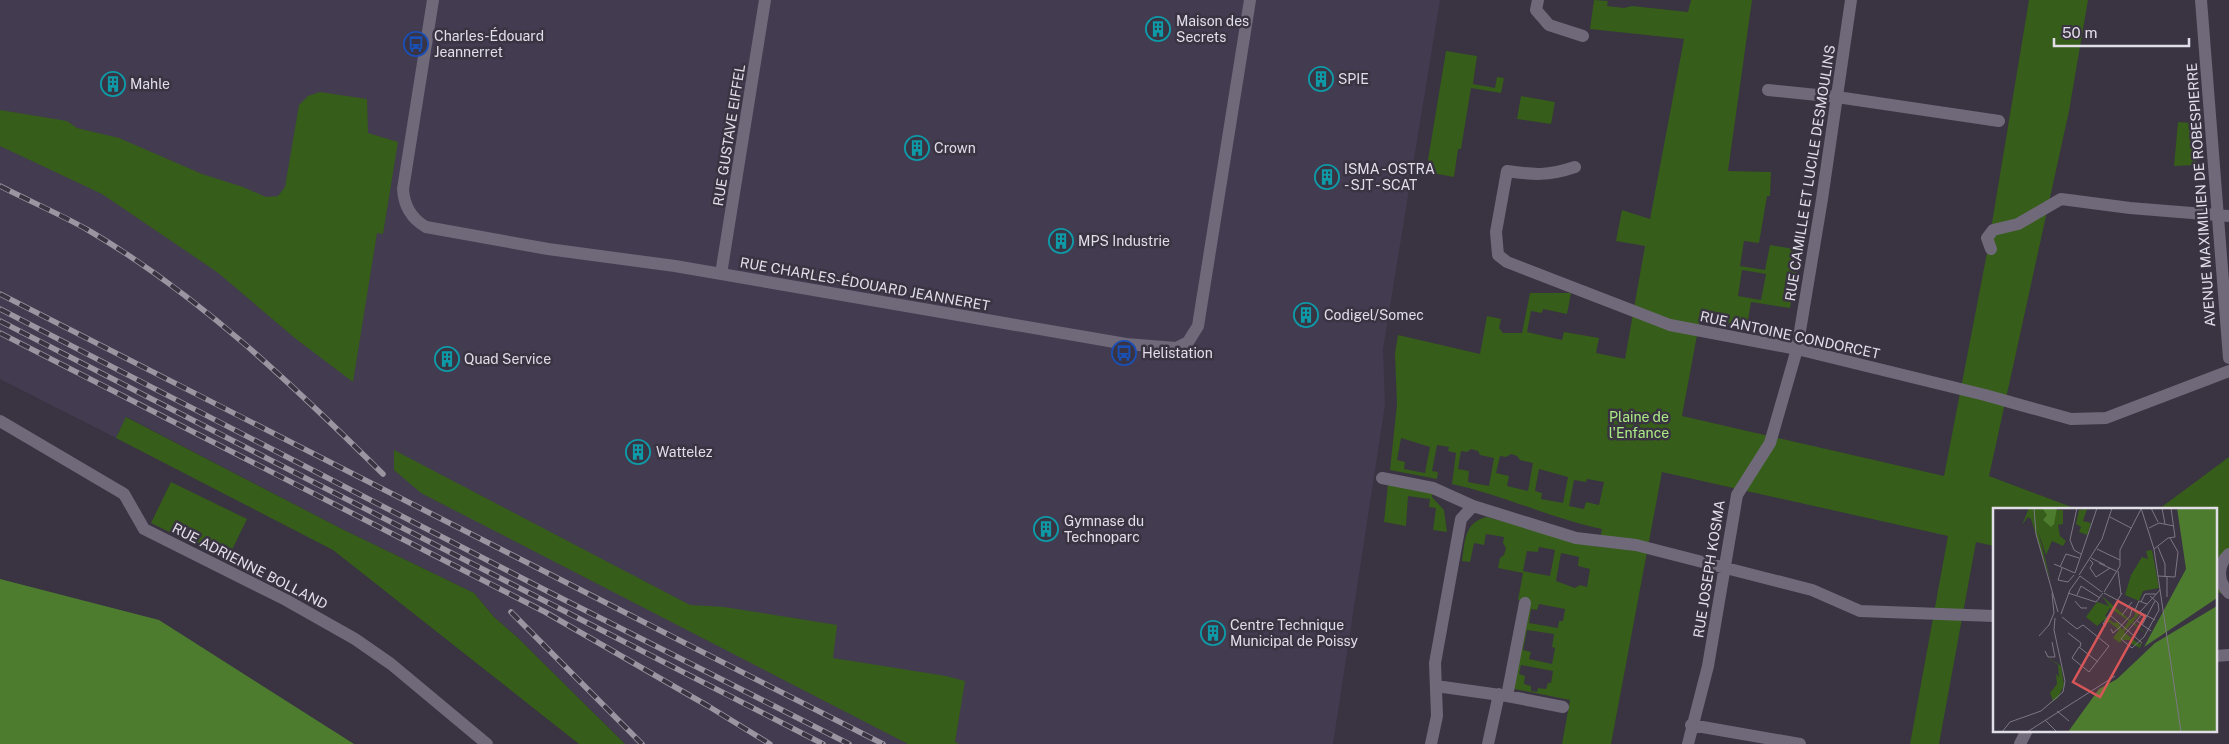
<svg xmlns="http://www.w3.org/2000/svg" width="2229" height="744" font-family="'Public Sans',sans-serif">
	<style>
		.built { fill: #433b50 }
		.green { fill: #365d19; fill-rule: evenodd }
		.forest { fill: #4e7c2f }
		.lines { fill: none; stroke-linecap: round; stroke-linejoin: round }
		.minor { stroke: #70697a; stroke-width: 12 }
		.rail-casing { stroke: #9a95a1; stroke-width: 5.5 }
		.rail { stroke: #393342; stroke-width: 4; stroke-dasharray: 11; stroke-linecap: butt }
		.labels { text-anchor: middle; stroke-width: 5; stroke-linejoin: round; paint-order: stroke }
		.poi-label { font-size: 14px; fill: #e2dee8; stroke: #393342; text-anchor: start }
		.street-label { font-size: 14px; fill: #e2dee8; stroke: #393342 }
		.park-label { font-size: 14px; fill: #acec85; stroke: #393342 }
		.inset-road { fill: none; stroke: #7d7784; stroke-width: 1 }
		.view { fill: #d95658; fill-opacity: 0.15; stroke: #d95658; stroke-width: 2.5 }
		.inset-edge { fill: none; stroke: #e2dee8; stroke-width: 2.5 }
	</style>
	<rect width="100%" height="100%" fill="#393342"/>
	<path class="built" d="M0,0H1440L1383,349L1385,405L1333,744H625L518,638L494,617L474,593L340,528L127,417L116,438L0,379Z"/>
	<path class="green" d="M1594,0L1608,1L1607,6L1624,8L1632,6L1688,12L1691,0H1752L1728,171L1771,172L1770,196H1767L1759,243L1744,241L1740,266L1765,270L1770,245L1800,250L1790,308L1751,302L1747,326L1700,319L1682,416L1944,476L1987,253L2029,0H2088L2069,111L1989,476L2077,509H1994V546L1976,542L1939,744H1910L1948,536L1662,472L1611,744H1562L1570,700L1510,688L1527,602L1518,600L1523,573L1498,568L1500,558L1504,555L1506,548L1503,543L1504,537L1486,534L1484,545L1474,543L1470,562L1462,561C1465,542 1464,522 1487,517L1598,547L1602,529C1550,518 1503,495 1452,484L1456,453L1448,451L1449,447L1437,445L1432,471L1438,472L1437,479L1390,470L1397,404L1395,353L1398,335L1480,354L1487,316L1501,319L1499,328L1503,333H1522L1530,293H1571L1567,314L1543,309L1542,313L1531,311L1527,332L1562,340L1564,332L1599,338L1596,353L1625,359L1645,246L1616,241L1622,210L1650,219L1684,39L1590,29ZM1742,270L1766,274L1761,300L1738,296ZM1401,438L1430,447L1425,473L1404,469L1405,462L1397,460ZM1471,449L1478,451L1480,455L1494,458L1489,486L1468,482L1469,471L1458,469L1461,451L1467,452ZM1511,454L1517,456L1520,460L1533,463L1528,491L1507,486L1509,476L1496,473L1500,456L1506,457ZM1539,469L1568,477L1563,503L1541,499L1542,493L1535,491ZM1587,479L1604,482L1599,505L1586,502L1584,509L1569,506L1574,480L1586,482ZM1539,547L1555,550L1550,576L1523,571L1527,551L1538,552ZM1561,553L1579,557L1578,566L1590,569L1587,587L1580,585L1575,588L1556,581ZM1539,604L1565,609L1563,621H1559L1558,628L1529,623L1531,609L1537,610ZM1527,630L1554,634L1552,647L1555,648L1552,664L1529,659L1531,652L1523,650ZM1521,665L1553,671L1551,683H1548L1546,689L1538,688L1537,692L1531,691V686L1524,684L1525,676L1519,674Z
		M1446,51L1477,56L1473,84L1495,88L1497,77L1504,78L1501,93L1471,88L1461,149H1458L1454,177L1426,172Z
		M320,92L367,99L368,133L398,142L383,234L377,233L353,382L296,339L217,272L102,194L0,146V110L67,121L77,128L119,138L202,174L243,187L266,197L278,196L285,187L299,105L308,96Z
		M1521,96L1555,102L1551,124L1517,119Z
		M2178,122L2193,123L2196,165L2174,166Z
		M126,417L340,528L474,593L494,617L518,638L625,744H579L333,550L116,438Z
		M394,450L690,605L724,607L837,625L833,658L946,676L965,681L955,742L959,744H908L421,493L394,470Z
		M2229,457V554L2222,562L2229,595L2215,592V509H2159Z
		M171,482L247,519L227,560L151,523Z
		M1388,484L1433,492L1432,497L1444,510L1447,532L1433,530L1436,508L1429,507L1430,499L1408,496L1406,526L1384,522Z"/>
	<path class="forest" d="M0,579L159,620L354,744H0Z"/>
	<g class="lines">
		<path class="minor" d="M433,0L403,189C404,206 412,219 426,227L548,249L675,266L1126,344L1176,348L1188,342L1198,326L1250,0
			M1538,0L1536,10L1549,25L1583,36
			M2201,0L2229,358
			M1768,90L1837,97L1999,121
			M1575,167C1548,176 1534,175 1507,171L1496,232L1498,255L1507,262L1670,325L1797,349L1985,395L2071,419L2106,418L2229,371
			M1991,249L1987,238L1993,230L2018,224L2061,199L2130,208L2229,216
			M721,274L765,0
			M0,421L124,494L144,529L286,600L355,639L391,664L487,744
			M1382,478L1433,488L1473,506
			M2229,554C2217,565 2217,581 2229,593
			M2215,656L2229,655
			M1436,686L1507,696L1525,603
			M1507,696L1563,707
			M1691,725L1800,744
			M1431,744L1437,716L1435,663L1461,519L1473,506L1576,538L1636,545L1812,590L1860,611L1994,616
			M1488,744L1499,694
			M1688,744L1708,666L1737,495L1770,443L1797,349L1822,199L1851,0
			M2020,744L2027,730"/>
		<defs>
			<path id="rail" d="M0,186C29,201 60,214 88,230C199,295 293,385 383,474
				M0,294L883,744
				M0,309L545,590L849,744
				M0,321L823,744
				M0,333L545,612L708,706L770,744
				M511,612L642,744"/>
		</defs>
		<use href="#rail" class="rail-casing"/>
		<use href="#rail" class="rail"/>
	</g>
	<defs>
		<symbol id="building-ring" viewBox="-11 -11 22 22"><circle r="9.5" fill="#393342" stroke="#0f9aa8" stroke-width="1.5"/><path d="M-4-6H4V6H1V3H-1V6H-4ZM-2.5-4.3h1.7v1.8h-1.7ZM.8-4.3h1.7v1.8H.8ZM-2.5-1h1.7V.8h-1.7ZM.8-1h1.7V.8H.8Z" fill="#0f9aa8"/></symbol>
		<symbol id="bus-ring" viewBox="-11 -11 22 22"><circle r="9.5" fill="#393342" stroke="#1a4fb4" stroke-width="1.5"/><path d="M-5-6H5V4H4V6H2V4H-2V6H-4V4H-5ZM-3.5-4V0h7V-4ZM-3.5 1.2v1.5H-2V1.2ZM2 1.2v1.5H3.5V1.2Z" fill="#1a4fb4"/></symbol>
	</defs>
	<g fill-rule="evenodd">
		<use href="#building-ring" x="1144" y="15" width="28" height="28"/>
		<use href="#bus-ring" x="402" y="30" width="28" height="28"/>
		<use href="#building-ring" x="1307" y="65" width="28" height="28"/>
		<use href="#building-ring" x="99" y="70" width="28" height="28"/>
		<use href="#building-ring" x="903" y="134" width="28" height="28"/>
		<use href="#building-ring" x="1313" y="163" width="28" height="28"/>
		<use href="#building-ring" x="1047" y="227" width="28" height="28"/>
		<use href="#building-ring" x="1292" y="301" width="28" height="28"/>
		<use href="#bus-ring" x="1110" y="339" width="28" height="28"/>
		<use href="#building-ring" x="433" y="345" width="28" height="28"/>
		<use href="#building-ring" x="624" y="438" width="28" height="28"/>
		<use href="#building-ring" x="1032" y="515" width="28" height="28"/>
		<use href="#building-ring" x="1199" y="619" width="28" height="28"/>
	</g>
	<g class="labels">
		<g class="poi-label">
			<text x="1176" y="26">Maison des<tspan x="1176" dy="16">Secrets</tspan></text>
			<text x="434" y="41">Charles-Édouard<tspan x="434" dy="16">Jeannerret</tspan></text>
			<text x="1338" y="84">SPIE</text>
			<text x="130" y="89">Mahle</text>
			<text x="934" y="153">Crown</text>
			<text x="1344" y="174">ISMA - OSTRA<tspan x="1344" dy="16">- SJT - SCAT</tspan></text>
			<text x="1078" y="246">MPS Industrie</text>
			<text x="1324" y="320">Codigel/Somec</text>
			<text x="1142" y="358">Helistation</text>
			<text x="464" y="364">Quad Service</text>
			<text x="656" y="457">Wattelez</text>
			<text x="1064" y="526">Gymnase du<tspan x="1064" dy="16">Technoparc</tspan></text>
			<text x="1230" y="630">Centre Technique<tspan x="1230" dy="16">Municipal de Poissy</tspan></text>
		</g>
		<g class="street-label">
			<text transform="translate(729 135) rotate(-81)" y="5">RUE GUSTAVE EIFFEL</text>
			<text transform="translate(1810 173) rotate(-81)" y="5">RUE CAMILLE ET LUCILE DESMOULINS</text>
			<text transform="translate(2201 195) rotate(-94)" y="5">AVENUE MAXIMILIEN DE ROBESPIERRE</text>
			<text transform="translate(865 284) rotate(10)" y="5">RUE CHARLES-ÉDOUARD JEANNERET</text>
			<text transform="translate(1790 335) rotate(12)" y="5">RUE ANTOINE CONDORCET</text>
			<text transform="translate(250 566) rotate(27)" y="5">RUE ADRIENNE BOLLAND</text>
			<text transform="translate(1709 569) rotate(-81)" y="5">RUE JOSEPH KOSMA</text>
		</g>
		<g class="park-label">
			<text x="1639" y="422">Plaine de<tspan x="1639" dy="16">l'Enfance</tspan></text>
		</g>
	</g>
	<g transform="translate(1993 508)">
		<rect width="224" height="224" fill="#393342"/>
		<path d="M36,0L70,2V16L65,17L67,28L73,33L70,38L59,33L53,47L45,23L58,74L38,11L35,9L29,17L15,51ZM94,1L90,13L98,15L94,27L86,24L88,19L83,16L86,2ZM159,42L166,80L150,83L146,93L132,87L138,67L149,49L155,51L153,43ZM109,88L137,112L142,108V102L147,105L140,114L156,128L139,115L131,124L146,136L149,135L147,140L137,135V132H129L132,127L127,135L120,130L126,122L116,114L112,116V111L104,118L93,109L104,94L116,98ZM117,100L136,113L129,122L125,114L121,115L112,108ZM51,147L68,158L71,177L65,190L49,201L60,193L57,185L64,176L63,166L66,169L65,157Z" fill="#365d19" fill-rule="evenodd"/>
		<path d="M64,0L61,16L58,19L50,12L54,7L50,1ZM184,0H224V90L151,139L193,61ZM224,98V224H75L106,181L124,171L162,135Z" fill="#4e7c2f"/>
		<path class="inset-road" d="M41,0L43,26L65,104M84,0L77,32L81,42L88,46M148,0L161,41L188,224M158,0L165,14M169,0L172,16M178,0L182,29M117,9L138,20M156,20L166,15L181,18M165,39L172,56V68M104,41L127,52M161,41L175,30L182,29M98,50L112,57M97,52L100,55L97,60L103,69L117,60M106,55L123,63M61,56L82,65M67,59L73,46L86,50M69,60L65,72L75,74L81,67M125,63L128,86M82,65L104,0M86,67L109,31L119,0M87,68L109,84M165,68L182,69L185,44L177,30M111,84L127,58V42L148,1M75,85L103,94L110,85M111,85L162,112M84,87L88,78L107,90M174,89V69M82,93L88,100H94M148,94L152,86H163M142,102L146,93L154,96M147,104L167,82M68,106L77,82L87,68M149,106L128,131L139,140L151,129L166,102L165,95L157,88M117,107L149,135M129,107L139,94M69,109L84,121M144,113L158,123M149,117L162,93M113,118L110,116L129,85M84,121L90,117L116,138L96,164L79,150L86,139M118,121L120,125L126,120L137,108L139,101M75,125L88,135L87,139M46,128L56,117L61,105L59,85M86,139L105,154M52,143L55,149H62L59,134M64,203L76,213M52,212L64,224M9,224L17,214L48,203L70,184L72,173L61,122L62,110M34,224L122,168"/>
		<path class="view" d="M125,93L152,108L107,189L80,174Z"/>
		<rect width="224" height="224" class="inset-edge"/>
	</g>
	<path d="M2054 38v8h135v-8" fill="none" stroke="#e2dee8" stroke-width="2.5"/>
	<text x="2062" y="38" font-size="15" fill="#e2dee8" stroke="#393342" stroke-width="4" paint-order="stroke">50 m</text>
</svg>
